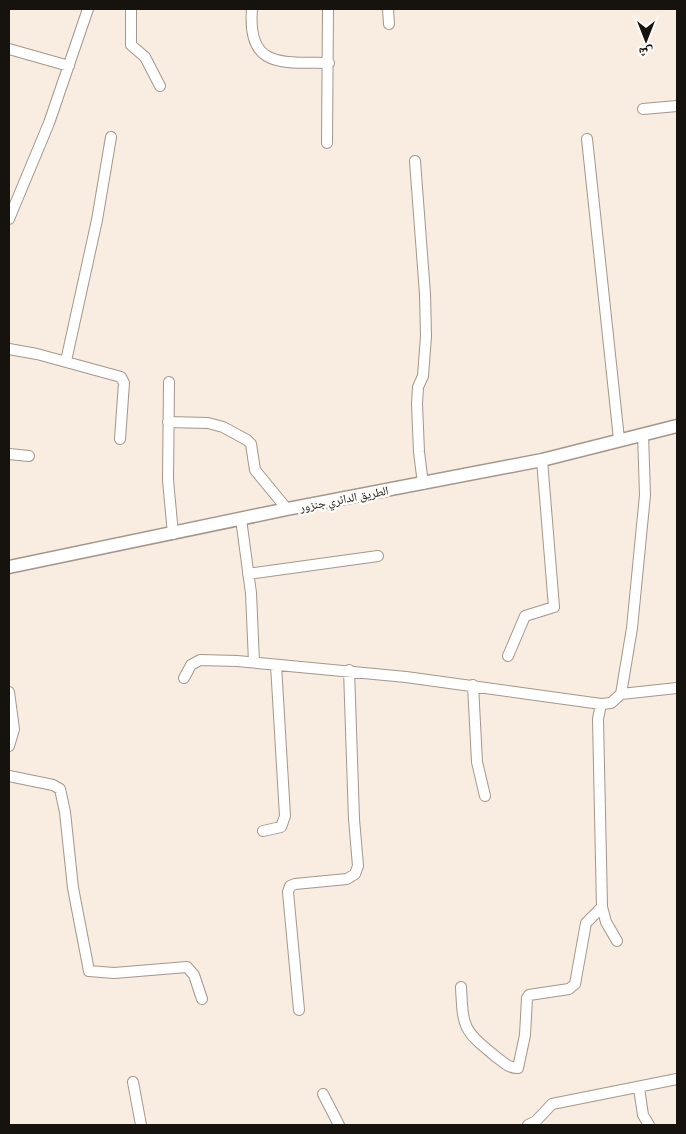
<svg xmlns="http://www.w3.org/2000/svg" width="686" height="1134" font-family="Barlow,'Noto Naskh Arabic',sans-serif">
	<style>
		.lines { fill: none; stroke-linecap: round; stroke-linejoin: round }
		.minor-casing { stroke: #a3978c; stroke-width: 12 }
		.major-casing { stroke: #a3978c; stroke-width: 15 }
		.minor { stroke: #fff; stroke-width: 10 }
		.major { stroke: #fff; stroke-width: 12 }
		.labels { text-anchor: middle; stroke-width: 5; stroke-linejoin: round; paint-order: stroke }
		.street-label { font-size: 12px; fill: #16120e; stroke: #fefcf9 }
	</style>
	<rect width="100%" height="100%" fill="#f9ece0"/>
	<g class="lines">
		<defs>
			<path id="minor" d="M131,9V45L145,57L160,86
				M252,9C247,69 282,62 329,63
				M388,9L389,24
				M9,49L69,66
				M643,109L677,106
				M587,139L619,439
				M327,143L328,9
				M415,161L425,294L426,336L423,376L418,387L417,404L419,452L423,484
				M9,219L49,123L88,9
				M9,349L37,354L121,377L124,383L120,439
				M66,361L97,220L111,137
				M169,382L168,480L173,534
				M168,422L208,423L223,427L247,440L251,444L255,470L287,509
				M9,454L29,456
				M241,519L251,593L254,662
				M248,574L378,556
				M508,656L525,616L554,607L542,460
				M184,678L191,665L200,660L237,661L406,677L601,704
				M473,685L477,762L485,796
				M9,692L14,729L9,746
				M621,694L677,688
				M9,776L53,785L60,789L65,812L73,888L89,971L114,973L187,967L194,975L202,999
				M263,831L281,827L285,816L276,665
				M617,941L606,922L602,907L598,719L601,704L611,703L621,694L632,628L645,495L643,434
				M461,987C463,1028 463,1030 495,1056C503,1062 508,1068 518,1068L525,1035L527,998L529,995L569,989L575,984L586,923L602,907
				M299,1010L288,892L290,886L295,884L347,879L355,874L358,866L354,819L349,670
				M133,1082L141,1125
				M639,1088L643,1115L649,1125
				M323,1094L339,1125
				M528,1125L536,1121L552,1104L677,1079"/>
			<path id="major" d="M9,567L287,509L542,460L677,426"/>
		</defs>
		<use href="#minor" class="minor-casing"/>
		<use href="#major" class="major-casing"/>
		<use href="#minor" class="minor"/>
		<use href="#major" class="major"/>
	</g>
	<g class="labels">
		<g class="street-label">
			<text transform="translate(344 499) rotate(-11)" y="4">الطريق الدائري جنزور</text>
		</g>
	</g>
	<rect width="686" height="1134" fill="none" stroke="#16120e" stroke-width="20"/>
	<g transform="translate(646 40) rotate(180)" stroke="#fefcf9" stroke-width="4" paint-order="stroke">
	<path d="M0-4L9 19L0 12L-9 19Z" fill="#16120e"/>
	<text y="-8" font-size="14" font-weight="bold" text-anchor="middle" fill="#16120e">ش</text>
	</g>
</svg>
